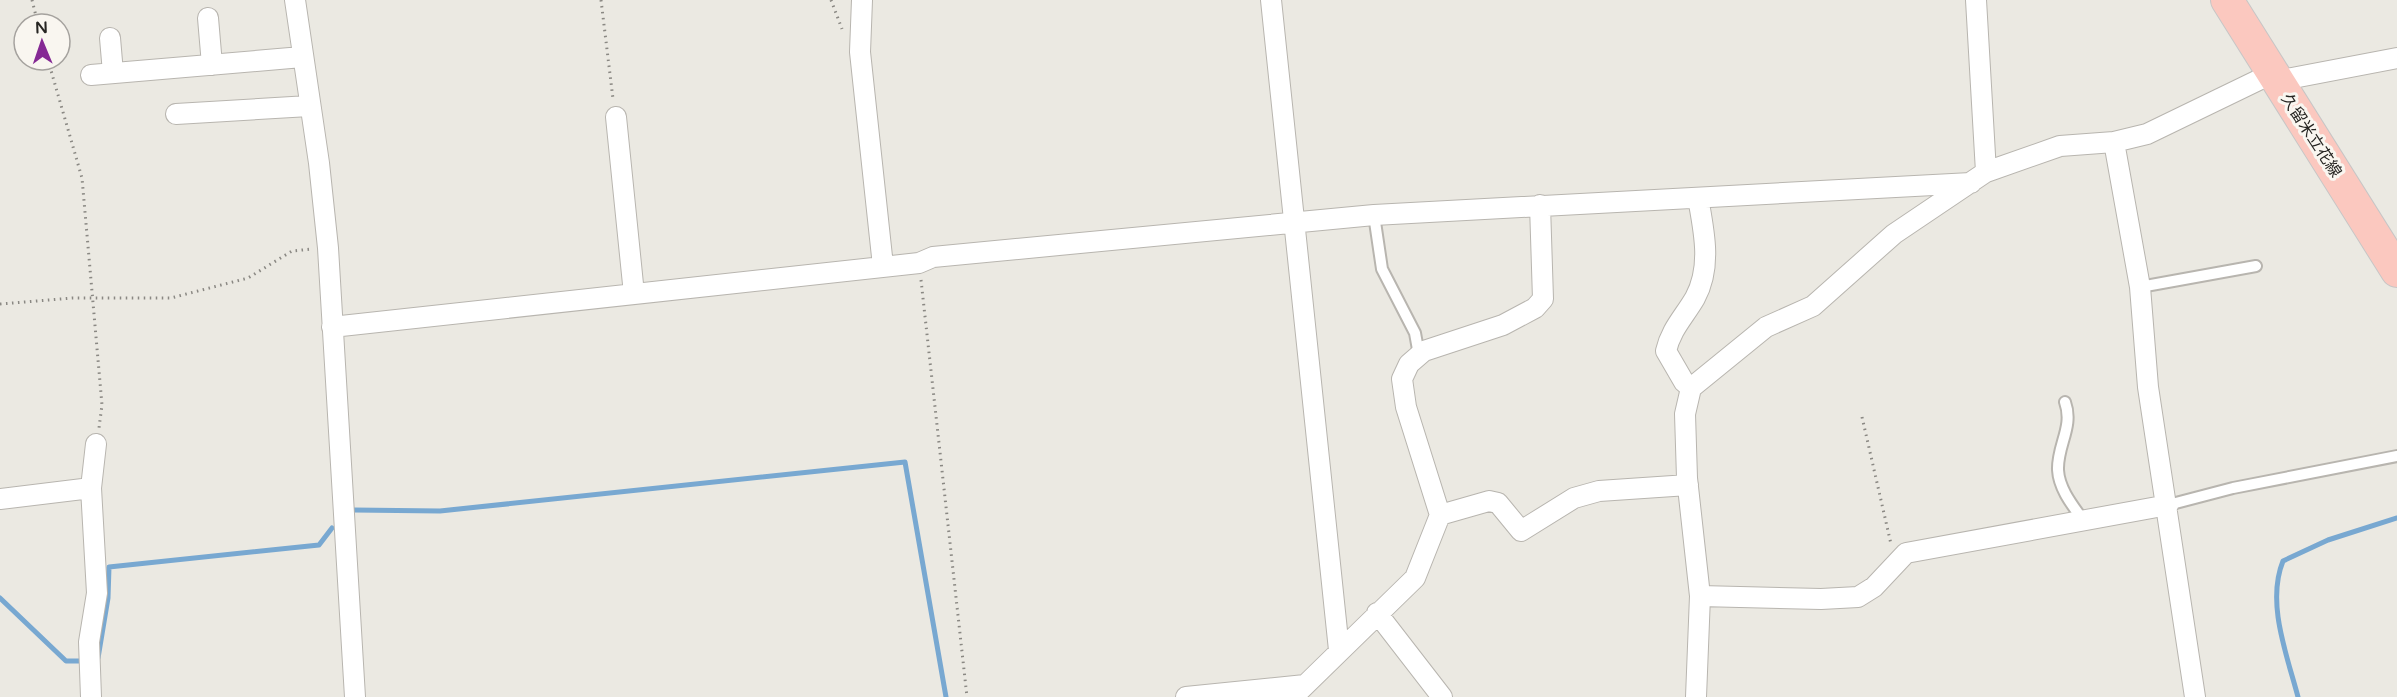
<svg xmlns="http://www.w3.org/2000/svg" width="2397" height="697" font-family="'Varela Round','Noto Sans JP',sans-serif">
	<style>
		.lines { fill: none; stroke-linecap: round; stroke-linejoin: round }
		.stream { stroke: #78a8d1; stroke-width: 5 }
		.lane-casing { stroke: #b8b5af; stroke-width: 14 }
		.street-casing { stroke: #b8b5af; stroke-width: 22 }
		.primary-casing { stroke: #c7c6c6; stroke-width: 34 }
		.path { stroke: #8a8883; stroke-width: 3; stroke-dasharray: 1.5 4.5; stroke-linecap: butt }
		.lane { stroke: #fff; stroke-width: 10 }
		.street { stroke: #fff; stroke-width: 20 }
		.primary { stroke: #fbc8bf; stroke-width: 32 }
		.labels { text-anchor: middle; stroke-width: 6; stroke-linejoin: round; paint-order: stroke }
		.street-label { font-size: 16px; fill: #262522; stroke: #f9f6f0 }
	</style>
	<rect width="100%" height="100%" fill="#ebe9e2"/>
	<g class="lines">
		<path class="stream" d="M354,510L440,511L905,462L946,697
			M0,598L66,661H82
			M98,658L108,598L109,567L319,545L332,528
			M2298,697C2287,655 2266,603 2283,561L2328,540L2397,518"/>
		<defs>
			<path id="lane" d="M1374,215L1382,269L1415,333L1419,355
				M2140,287L2256,266
				M2065,402C2074,427 2057,445 2058,470C2059,489 2073,506 2083,520
				M2168,505L2233,488L2397,456"/>
			<path id="street" d="M295,0L319,163L328,248L355,697
				M862,0L860,52L883,266
				M1271,0L1339,650
				M1976,0L1986,172
				M208,18L212,65
				M110,38L113,73
				M91,75L302,57
				M2277,81L2397,58
				M176,114L309,106
				M616,117L634,294
				M2114,142L2140,287L2148,387L2195,697
				M332,327L919,263L933,257L1374,215L1971,183
				M1691,388L1684,382L1666,351C1671,329 1684,317 1695,298C1712,267 1704,231 1698,198
				M91,488L96,444
				M0,499L91,488L97,593L89,642L91,697
				M1440,515L1489,501L1498,503L1521,531L1574,498L1599,491L1688,485
				M1700,596L1821,599L1858,597L1874,587L1906,553L2168,505
				M1377,613L1442,697
				M1186,697L1305,685
				M1293,697L1415,578L1440,515L1406,407L1402,379L1409,364L1424,351L1503,325L1535,308L1543,299L1540,205
				M1696,697L1700,596L1687,478L1685,414L1691,388L1766,327L1813,306L1894,234L1986,172L2060,146L2114,142L2147,134L2273,73"/>
			<path id="primary" d="M2227,0L2397,271"/>
		</defs>
		<use href="#lane" class="lane-casing"/>
		<use href="#street" class="street-casing"/>
		<use href="#primary" class="primary-casing"/>
		<path class="path" d="M32,0L38,24
			M601,0L613,99
			M831,0L842,29
			M48,60L82,178L102,405L99,428
			M921,280L967,697
			M0,304L73,298H171L248,278L292,251L312,249
			M1862,417L1891,544"/>
		<use href="#lane" class="lane"/>
		<use href="#street" class="street"/>
		<use href="#primary" class="primary"/>
	</g>
	<g class="labels">
		<g class="street-label">
			<text transform="translate(2312 135) rotate(57)" y="6">久留米立花線</text>
		</g>
	</g>
	<g transform="translate(42 42) rotate(358)"><circle r="28" fill="#f9f6f0" stroke="#a5a29e" stroke-width="1.5"/>
	<path d="M0-4.5L10 22L0 15L-10 22Z" fill="#852994"/>
	<text y="-9" font-size="16" font-weight="bold" text-anchor="middle" fill="#262522">N</text>
	</g>
</svg>
